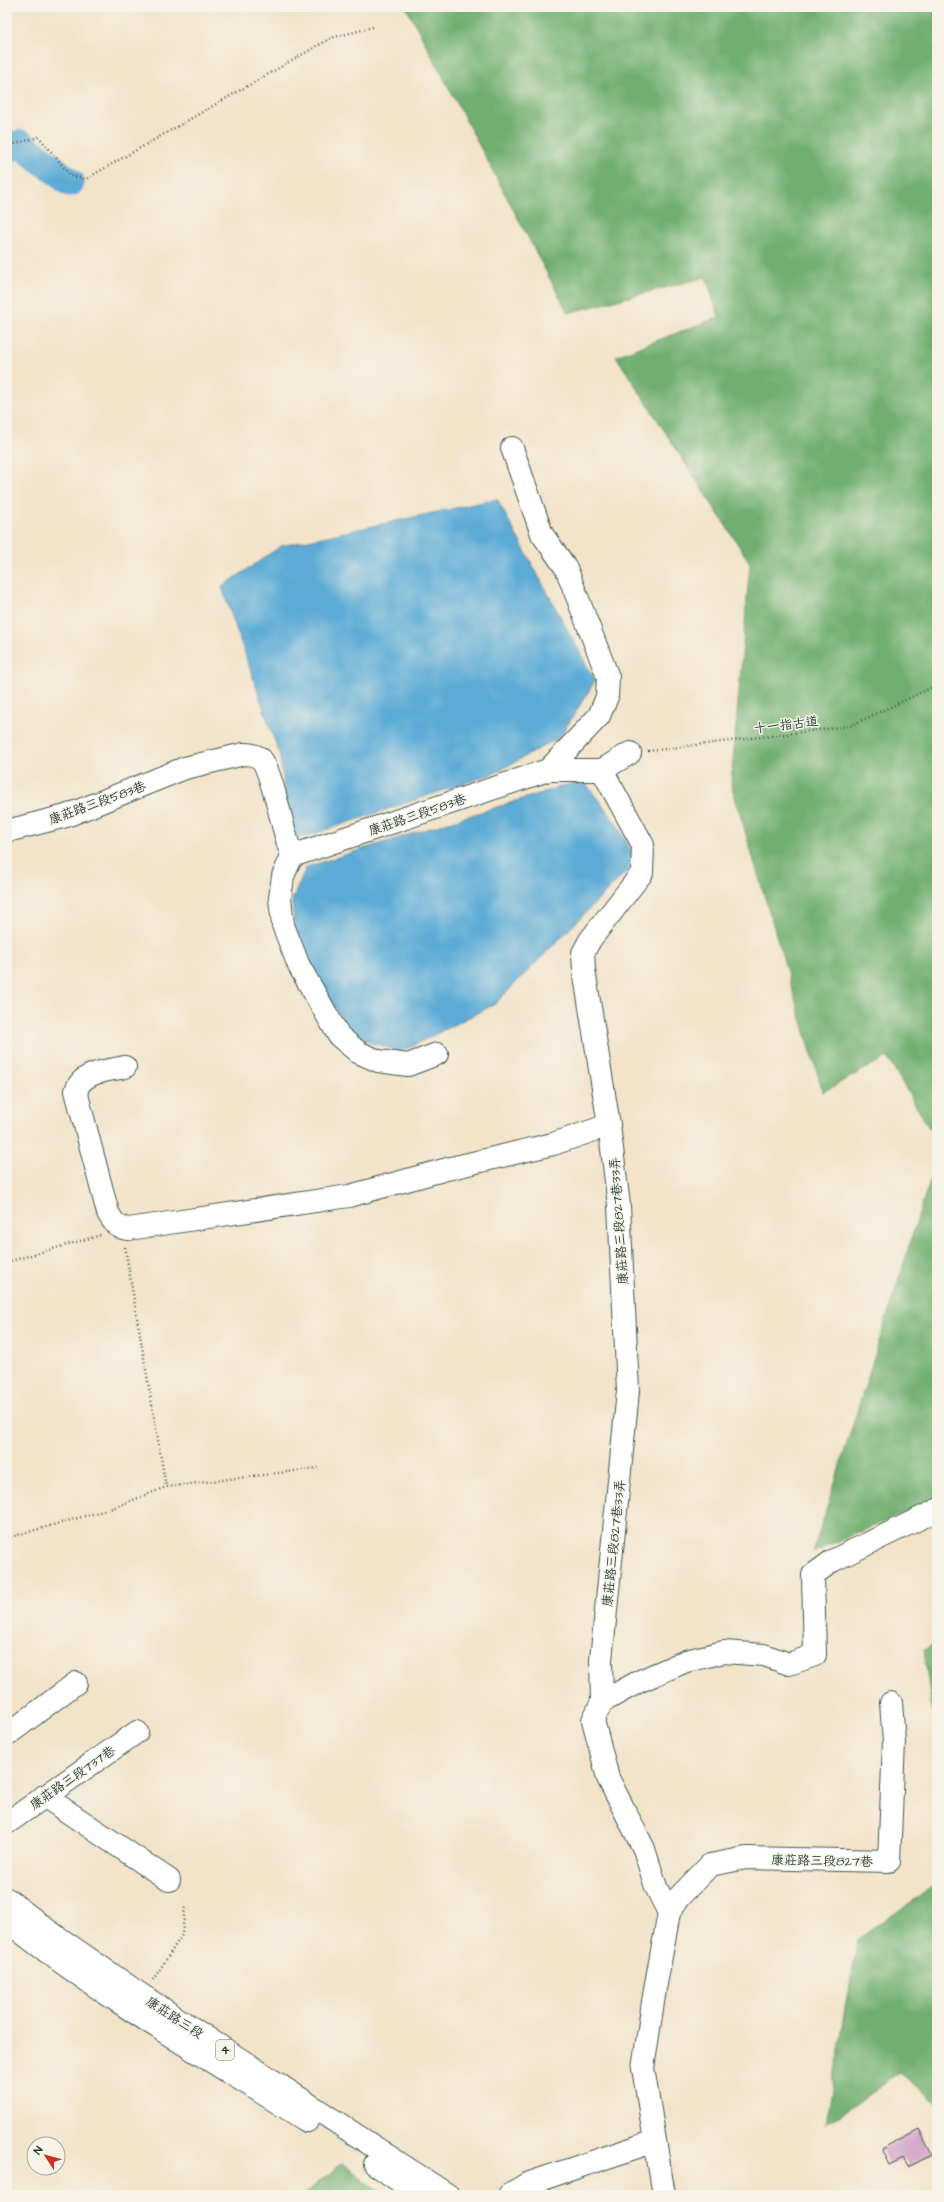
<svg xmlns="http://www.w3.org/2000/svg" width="944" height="2202" font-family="'Architects Daughter','LXGW WenKai TC',sans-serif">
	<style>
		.forest { fill: #70af70; stroke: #487652 }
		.water { fill: #5cabd6; stroke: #3e7485 }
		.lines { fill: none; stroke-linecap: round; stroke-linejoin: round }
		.river { stroke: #5cabd6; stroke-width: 29 }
		.building { fill: #d09dc5 }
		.minor-casing { stroke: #3f564a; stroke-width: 24 }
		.major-casing { stroke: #3f564a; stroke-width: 24 }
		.path { stroke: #3f564a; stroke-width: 2.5; stroke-dasharray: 1 3; stroke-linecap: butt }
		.minor { stroke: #fff; stroke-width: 22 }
		.major { stroke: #fff; stroke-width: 22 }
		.labels { text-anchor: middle; stroke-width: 3; stroke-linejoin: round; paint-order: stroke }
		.shield { fill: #f7f3e8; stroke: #60746a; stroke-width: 1 }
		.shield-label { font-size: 12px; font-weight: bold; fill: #1f3d34 }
		.street-label { font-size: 13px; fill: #1f3d34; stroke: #f7f3e8 }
	</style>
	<rect width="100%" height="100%" fill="#f7f3e8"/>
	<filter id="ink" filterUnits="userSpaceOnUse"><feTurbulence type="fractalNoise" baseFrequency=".025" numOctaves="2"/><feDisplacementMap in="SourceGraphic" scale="8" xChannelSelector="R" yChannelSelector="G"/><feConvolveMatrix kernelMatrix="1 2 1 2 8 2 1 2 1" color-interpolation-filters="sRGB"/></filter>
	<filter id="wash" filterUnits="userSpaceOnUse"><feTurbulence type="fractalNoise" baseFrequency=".012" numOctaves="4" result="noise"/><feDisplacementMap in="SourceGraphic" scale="16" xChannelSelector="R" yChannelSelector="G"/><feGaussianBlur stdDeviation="0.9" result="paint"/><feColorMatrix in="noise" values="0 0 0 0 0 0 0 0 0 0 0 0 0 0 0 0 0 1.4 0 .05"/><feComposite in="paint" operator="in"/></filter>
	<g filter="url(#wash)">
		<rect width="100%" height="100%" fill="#f2e3c9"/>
		<path class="forest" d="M406,7H937V1141L887,1057L823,1092L731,784L750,563L616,356L719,317L706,277L568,313Z
			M937,1159V1499L813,1552L920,1211Z
			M937,1642V1749L924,1650Z
			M937,1884V2103L900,2073L826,2124L858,1939Z
			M342,2163L384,2195H304Z"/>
		<path class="water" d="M497,499L595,681L560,737L495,773L305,837L290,836L280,756L222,587L281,546Z
			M583,780L616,823L637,861L495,1004L400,1052L364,1040L346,1025L297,950L292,901L306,867Z"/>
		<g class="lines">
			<path class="river" d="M7,148L21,144L70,182"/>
		</g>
		<g id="blocks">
			<path class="building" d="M919,2129L932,2155L908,2167L903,2158L889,2165L881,2149Z"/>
		</g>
	</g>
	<g filter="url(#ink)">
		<use href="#blocks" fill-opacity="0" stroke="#3f564a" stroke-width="1"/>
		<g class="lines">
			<defs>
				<path id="minor" d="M548,770H602L630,753
					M602,770L643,845L642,873L590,940L583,953L584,970L609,1125L619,1205L628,1391L601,1660L602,1702L593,1720L608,1778L644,1849L656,1887L669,1913L655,1989L643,2068L664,2195
					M7,831L66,816L185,768L244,754C250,754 256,755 261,759C272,771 284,836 292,856
					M292,856L548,770L599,716L607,697L608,677L566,568L542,534L512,448
					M292,856L283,876L280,898L283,925L299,966L339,1036L358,1052L378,1061L408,1065L437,1054
					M125,1067C108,1071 82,1071 76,1091L108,1213C114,1223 117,1228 129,1229L349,1196L447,1169L553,1144L609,1125
					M602,1702L638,1682L686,1661L724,1652L764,1655L789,1664L815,1655L813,1575L832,1561L937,1510
					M7,1735L76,1683
					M44,1796L169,1880
					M7,1823L137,1732
					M669,1913L678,1898L710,1865L746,1858L889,1861L894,1742L891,1703
					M509,2195L527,2184L655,2141"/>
				<path id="major" d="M7,1899L46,1929L143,1996L448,2195
					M7,1921C100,1996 206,2057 307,2121
					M375,2164L419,2195"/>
			</defs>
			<use href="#minor" class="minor-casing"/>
			<use href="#major" class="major-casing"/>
			<path class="path" d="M7,146L39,137L71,176L86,179L331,38L373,27
				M648,751L850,726L937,685
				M125,1247L166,1487
				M7,1262L101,1235
				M7,1538L110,1509L166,1487L318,1468
				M153,1980L182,1935L185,1906"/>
			<use href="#minor" class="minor"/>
			<use href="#major" class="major"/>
		</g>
	</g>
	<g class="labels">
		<rect class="shield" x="216" y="2040" width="18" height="20" rx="3"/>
		<g class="shield-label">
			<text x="225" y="2054">4</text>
		</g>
		<g class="street-label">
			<text transform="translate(786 724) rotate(-7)" y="5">十一指古道</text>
			<text transform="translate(97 802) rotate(-20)" y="5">康莊路三段583巷</text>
			<text transform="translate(417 814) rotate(-19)" y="5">康莊路三段583巷</text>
			<text transform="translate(618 1221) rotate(-94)" y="5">康莊路三段827巷33弄</text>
			<text transform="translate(613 1543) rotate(-84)" y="5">康莊路三段827巷33弄</text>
			<text transform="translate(72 1777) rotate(-35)" y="5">康莊路三段737巷</text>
			<text transform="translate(822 1860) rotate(1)" y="5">康莊路三段827巷</text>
			<text transform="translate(175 2017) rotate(33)" y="5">康莊路三段</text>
		</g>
	</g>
	<rect width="944" height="2202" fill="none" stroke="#f7f3e8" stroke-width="24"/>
	<g transform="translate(46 2156) rotate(306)"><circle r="19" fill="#f7f3e8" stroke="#a1aaa0"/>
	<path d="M0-3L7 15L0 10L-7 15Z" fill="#c8321e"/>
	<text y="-6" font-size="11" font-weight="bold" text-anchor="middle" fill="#1f3d34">N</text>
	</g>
</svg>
